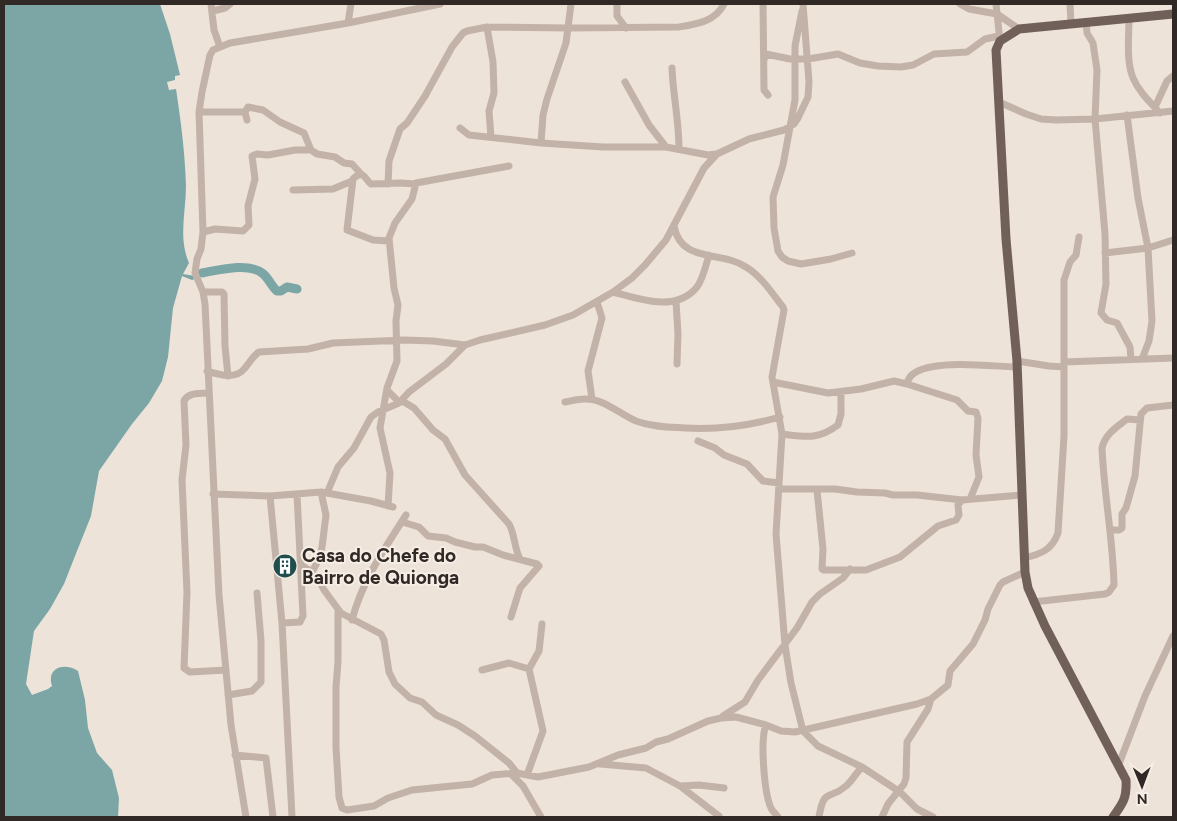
<svg xmlns="http://www.w3.org/2000/svg" width="1177" height="821" font-family="Figtree,sans-serif">
	<style>
		.water { fill: #7ca6a6 }
		.lines { fill: none; stroke-linecap: round; stroke-linejoin: round }
		.river { stroke: #7ca6a6; stroke-width: 9 }
		.minor { stroke: #c3b2a7; stroke-width: 7 }
		.major { stroke: #716059; stroke-width: 9 }
		.labels { text-anchor: middle; stroke-width: 4; stroke-linejoin: round; paint-order: stroke }
		.poi-label { font-size: 19px; font-weight: bold; fill: #312926; stroke: #f6ede5; text-anchor: start }
	</style>
	<rect width="100%" height="100%" fill="#ede3d9"/>
	<path class="water" d="M4,4H160L170,34L180,75L175,76V80L167,82L169,90L176,89C181,122 185,153 186,186C186,212 178,238 189,263L183,274L195,276L202,271L213,272L192,280L182,276L173,308L168,357L162,381L149,403L132,424L99,471L91,516L77,551L64,584L50,609L34,631L26,684L32,695L48,689L52,686C46,668 64,662 78,671L85,700L88,728L97,753L112,770L119,798L118,817H4Z"/>
	<g class="lines">
		<path class="river" d="M202,273C219,270 247,262 262,273C269,278 271,286 277,291H281L287,287L297,289"/>
		<path class="minor" d="M211,4L214,30L220,47
			M617,4V16L626,28
			M763,4L764,90L768,95
			M960,4L969,9L997,14L1019,29
			M996,4L1000,41
			M1070,4L1071,24
			M213,11L225,8L230,4
			M802,11L795,46V100L783,165L773,197L774,228L778,251L782,257L788,261L801,264L831,259L852,253
			M1129,18C1129,37 1126,61 1133,78C1139,92 1150,102 1160,113
			M1086,22L1087,33L1093,43L1097,70L1095,119L1105,234L1106,284L1101,313L1107,320L1117,323L1130,347L1131,359
			M348,23L351,4
			M487,27L493,62L494,93L489,111L491,137
			M764,60L766,54L790,59H808L838,54L860,63L878,66L901,67L913,65L934,54L967,52L985,39L999,36
			M672,68C673,95 679,121 679,149
			M625,82L649,125L666,147
			M999,102L1026,114L1041,119L1056,120L1095,119L1173,111
			M1155,107L1167,81L1173,76
			M199,112H245L247,120
			M245,112L248,107L263,110L280,122L304,133L311,150
			M1127,115L1138,198L1148,248L1152,321L1149,341L1142,359
			M460,128L469,135L541,143L603,147H666L708,155L717,154L749,139L784,130L794,124L798,118L808,97L809,82L803,4
			M541,143L543,115L547,99L566,43L571,4
			M388,184L389,161L400,129L407,123L425,96L452,47L463,33L467,31L487,27L569,28L679,27C697,24 716,21 724,4
			M293,190L333,189L352,181
			M674,226C681,264 721,250 746,267C761,276 772,293 783,307L784,310L772,377L782,434L776,534L785,645L791,683L803,731L818,746L862,767L900,792L917,809L933,817
			M203,232L215,229L243,231L249,225L248,206L255,179L252,156L257,154L268,155L295,150H311L317,154L335,157L344,163L352,164L362,175
			M389,241L373,240L347,230L353,179C364,168 365,180 371,184L401,183L415,184
			M1105,253L1148,248L1173,240
			M203,292H222L224,294L225,346L228,376
			M613,292C639,299 676,313 697,287C703,279 706,265 709,255
			M676,301L678,334L677,364
			M1064,362L1173,358
			M207,371C220,375 236,380 245,368C250,362 253,356 259,352L308,349L333,343L405,340L433,341L465,345L480,340L545,325L573,315L613,292L632,278L645,265L666,240L704,168L717,154
			M773,382L828,393L861,389L894,381L907,384L957,400L968,411L976,412L978,418L976,455L979,477L970,499
			M907,384C908,380 910,376 913,374C932,359 989,366 1014,367L1017,361L1049,366L1064,367
			M387,390L398,401L404,402L414,408L433,430L445,439L465,475L509,524C515,534 514,548 520,559
			M208,393C200,394 188,392 184,401L186,445L182,480L187,592L184,668L190,672L226,670
			M592,399L588,371L602,318L597,302
			M565,402C571,401 578,399 584,399C604,398 619,414 636,421C652,427 669,427 685,428C718,430 748,426 780,417
			M782,434C806,437 818,440 838,425L841,414V393
			M698,441L715,448L724,455L747,464L763,481L779,483
			M779,489H835L857,492L885,493L893,495H917L962,500L1022,495
			M817,490L823,549L822,569L824,570H866L900,557L938,526L956,520L959,515L958,505L962,500
			M327,493L338,467L354,448L371,417L378,412L399,403L409,392L446,364L465,345
			M213,494L270,496L321,492L371,501L393,507
			M270,496L282,623L292,817
			M388,506L390,473L380,428L387,388L397,361L396,321L398,305L394,288L389,238L395,223L412,199L416,183L509,166
			M402,522L419,527L428,536L446,538L455,542L475,547H483L503,555L537,564L539,566L520,588L511,617
			M1111,530H1119L1122,528V514L1126,508L1135,476L1141,414L1147,408L1173,405
			M1024,558C1041,554 1052,550 1058,533L1064,436V280L1070,262L1076,255L1079,237
			M301,565L312,572L319,580L324,590L341,613L381,634L384,640L389,672L395,684L410,698L422,702L436,715L458,725L475,736L509,763L517,773
			M312,572L320,557L322,547L326,515L321,492
			M1033,602L1105,594L1109,592L1114,585C1113,539 1104,494 1102,448C1105,434 1117,427 1127,419L1140,420
			M338,610V662L336,687V747L339,797L342,808L347,810L374,806L388,798L412,790L472,784L492,775L517,773L538,777L589,767L618,755L646,748L656,742L668,739L708,721L721,718L736,717L766,725L781,731L795,732L917,704L931,699
			M352,620C362,581 385,548 406,515
			M282,623L300,622L303,616L297,494
			M529,669L539,651L542,624
			M482,670L509,663L529,669L543,731L527,775
			M228,695L252,691L261,682V641L257,593
			M723,716L745,702L758,680L797,628L812,602L820,594L843,578L850,569
			M766,725C760,739 764,793 771,808C772,811 776,814 778,817
			M235,755L266,758L273,817
			M600,764L646,768L680,786L719,816
			M1119,764L1145,696L1173,636
			M511,774L523,786L541,817
			M680,786L699,785L724,788
			M246,817L231,725L219,595L205,304L203,292L195,273L197,259L201,249L203,232L199,112L202,92L210,55L213,50L230,43L348,23L440,4
			M819,817C824,787 829,801 846,786C852,781 856,773 862,767
			M882,817L888,804L904,784L906,778L907,742L928,709L931,699L948,685L950,671L973,644L985,620L988,609L1000,585L1003,582L1025,572"/>
		<path class="major" d="M1113,817C1123,803 1127,798 1126,780L1045,626L1028,588L1025,572L1017,361L1006,239L996,50L1000,41L1019,29L1173,14"/>
	</g>
	<defs>
		<symbol id="building-disc" viewBox="-11 -11 22 22"><circle r="9.5" fill="#224d4d" stroke="#f6ede5"/><path d="M-4-6H4V6H1V3H-1V6H-4ZM-2.5-4.3h1.7v1.8h-1.7ZM.8-4.3h1.7v1.8H.8ZM-2.5-1h1.7V.8h-1.7ZM.8-1h1.7V.8H.8Z" fill="#fff"/></symbol>
	</defs>
	<g fill-rule="evenodd">
		<use href="#building-disc" x="271" y="552" width="28" height="28"/>
	</g>
	<g class="labels">
		<g class="poi-label">
			<text x="302" y="562">Casa do Chefe do<tspan x="302" dy="22">Bairro de Quionga</tspan></text>
		</g>
	</g>
	<rect width="1177" height="821" fill="none" stroke="#312926" stroke-width="10"/>
	<g transform="translate(1142 786) rotate(179)" stroke="#f6ede5" stroke-width="4" paint-order="stroke">
	<path d="M0-4L9 19L0 12L-9 19Z" fill="#312926"/>
	<text y="-8" font-size="14" font-weight="bold" text-anchor="middle" fill="#312926">N</text>
	</g>
</svg>
